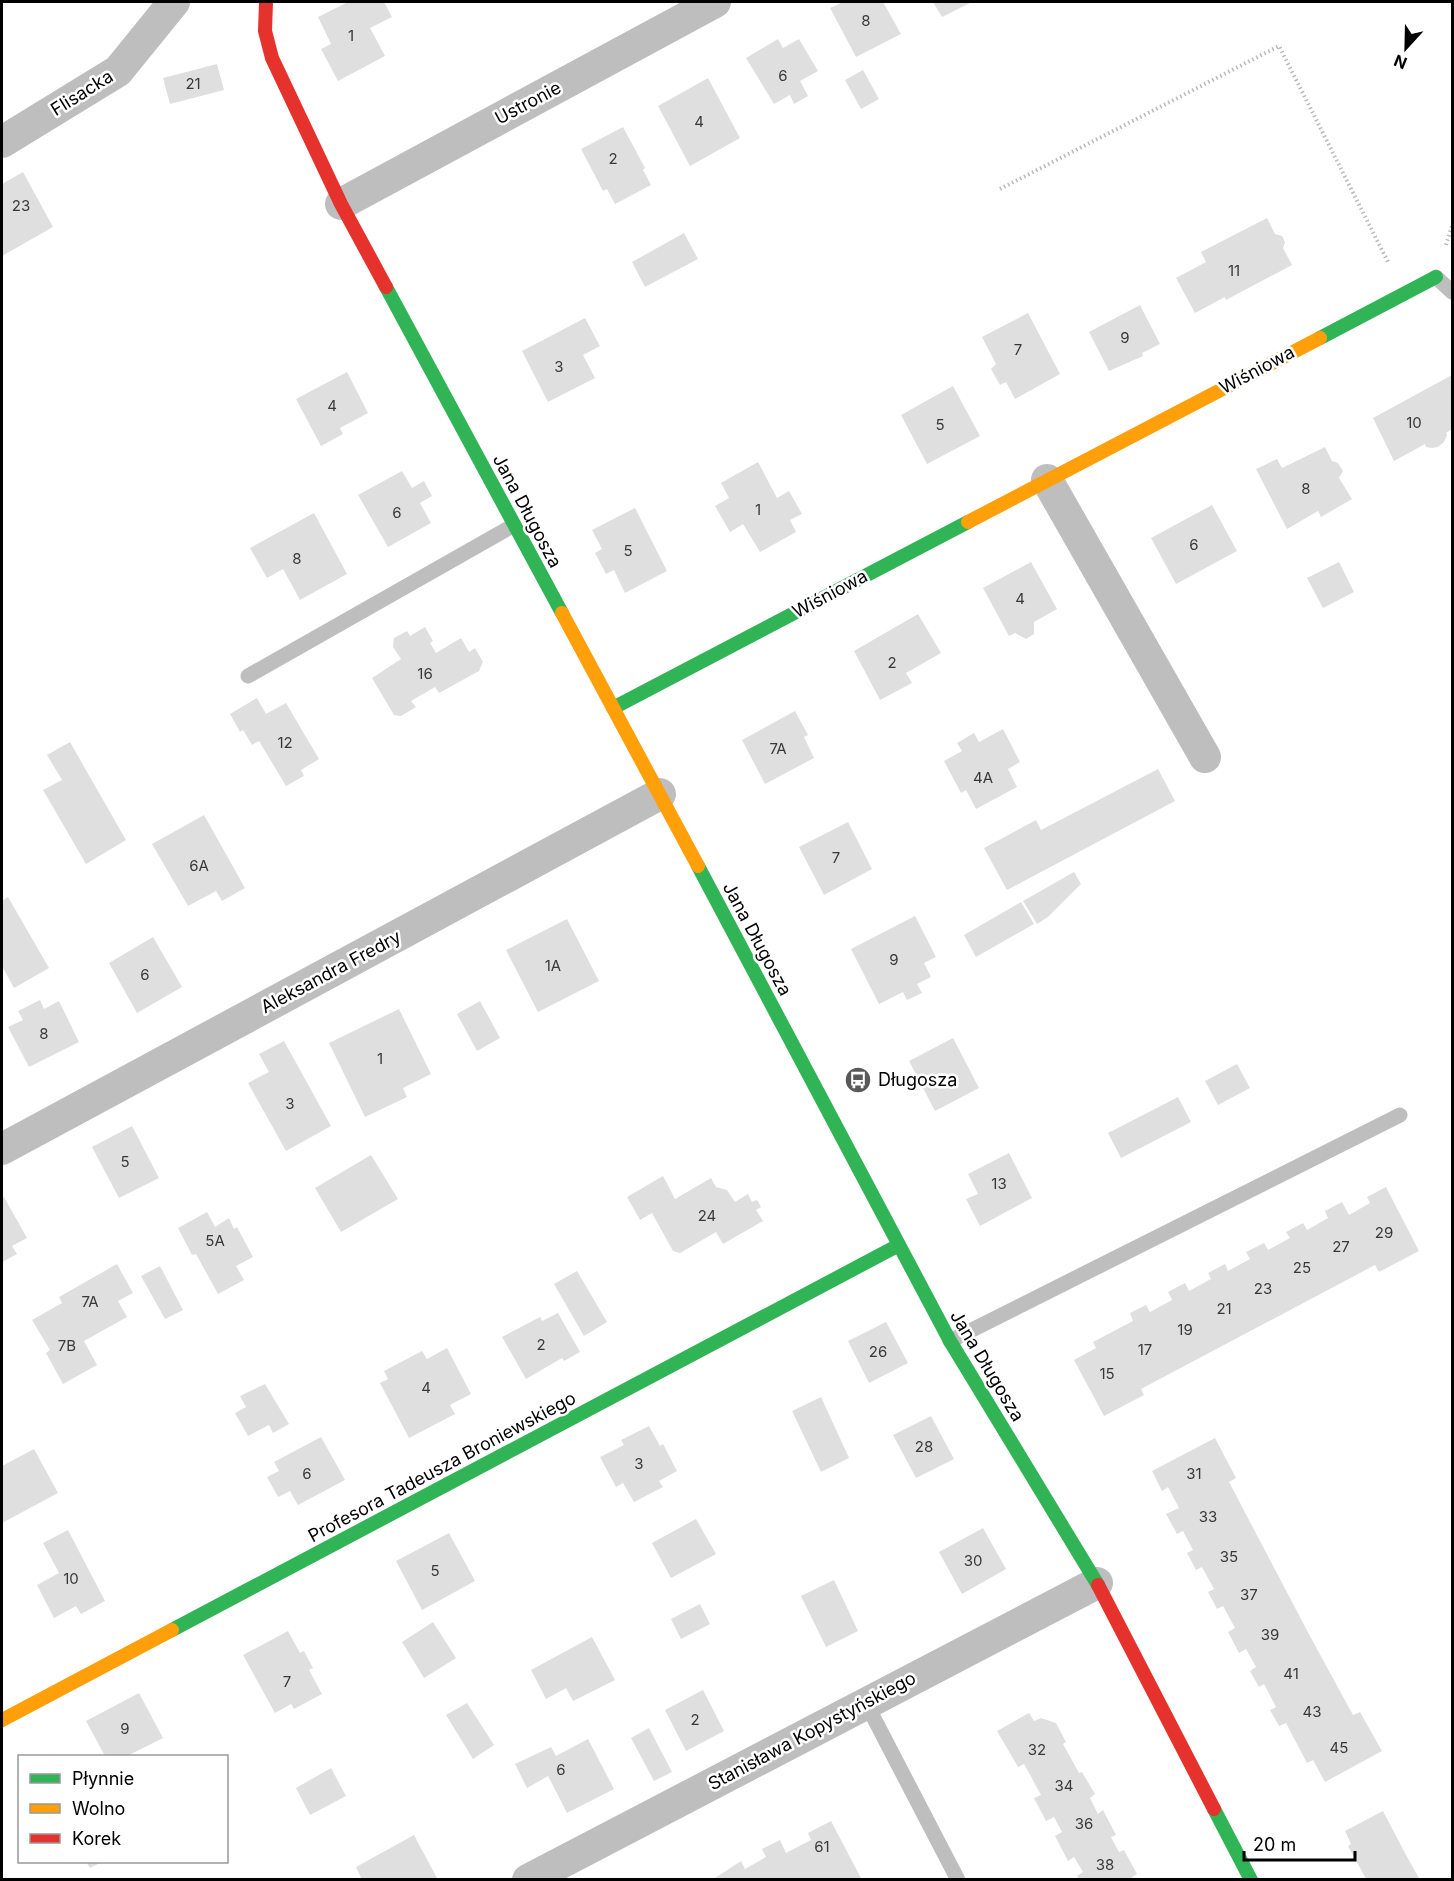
<svg xmlns="http://www.w3.org/2000/svg" width="1454" height="1881" font-family="Inter,sans-serif">
	<style>
		.building { fill: #dfdfdf }
		.lines { fill: none; stroke-linecap: round; stroke-linejoin: round }
		.path { stroke: #b9b9b9; stroke-width: 4; stroke-dasharray: 1.5 3; stroke-linecap: butt }
		.lane { stroke: #bebebe; stroke-width: 15 }
		.street { stroke: #bebebe; stroke-width: 32 }
		.fast { stroke: #30b455; stroke-width: 14 }
		.slow { stroke: #ff9f0a; stroke-width: 14 }
		.jam { stroke: #e5322d; stroke-width: 14 }
		.labels { text-anchor: middle; stroke-width: 5; stroke-linejoin: round; paint-order: stroke }
		.number-label { font-size: 15px; fill: #383838 }
		.street-label { font-size: 18px; fill: #000; stroke: #fff }
		.poi-label { font-size: 18px; fill: #000; stroke: #fff; text-anchor: start }
	</style>
	<rect width="100%" height="100%" fill="#fff"/>
	<path class="building" d="M348,2H384L392,17L370,28L385,56L338,81L321,49L331,44L318,17Z
		M843,2H883L901,34L856,57L830,8Z
		M933,2H972L942,17Z
		M778,39L783,48L799,39L818,71L800,81L808,96L794,104L790,95L774,104L746,58Z
		M217,64L224,90L170,104L163,78Z
		M863,70L879,99L861,109L845,80Z
		M708,78L740,138L690,166L658,106Z
		M623,127L645,168L643,170L651,185L615,204L607,189L603,191L581,149Z
		M23,172L53,227L2,256V184Z
		M1267,218L1275,234L1282,236L1285,242L1283,248L1292,265L1226,300L1225,297L1195,313L1176,278L1206,262L1201,252Z
		M684,233L698,259L645,287L632,262Z
		M1140,305L1160,344L1142,353L1143,356L1109,371L1089,332Z
		M1028,313L1060,374L1015,399L1006,382L1000,385L991,369L996,364L982,337Z
		M585,318L600,346L583,355L595,378L548,402L522,351Z
		M347,372L368,413L340,428L343,434L321,446L296,399Z
		M1452,375V429L1446,433L1447,435L1444,442L1438,447L1432,448L1426,447L1425,444L1394,461L1373,418Z
		M953,386L980,436L927,464L901,415Z
		M1325,447L1332,461L1338,463L1343,471L1339,478L1352,499L1321,517L1318,511L1287,529L1256,469L1277,459L1282,468Z
		M758,462L777,498L789,491L802,514L790,520L796,532L760,552L743,524L730,532L715,506L729,498L721,483Z
		M402,471L412,488L424,481L432,496L420,503L431,523L388,547L358,495Z
		M1212,505L1237,551L1176,584L1151,538Z
		M635,508L667,571L625,593L614,570L606,574L595,553L602,549L592,530Z
		M314,513L347,574L300,600L283,569L267,578L250,548Z
		M1031,562L1057,609L1034,622V634L1026,639L1015,633L1009,636L983,588Z
		M1339,562L1354,592L1323,608L1307,578Z
		M918,614L941,653L906,673L912,683L880,700L854,651Z
		M425,627L433,641L430,643L436,653L461,638L469,652L475,648L483,662L479,671L439,693L435,687L411,701L416,707L401,716L394,715L372,678L401,659L393,647L394,638L407,631L410,636Z
		M257,698L266,714L286,703L319,759L301,770L304,776L286,786L259,741L252,745L243,730L240,732L230,714Z
		M795,711L808,735L804,737L814,758L765,784L742,740Z
		M1003,729L1020,762L1008,769L1017,787L976,809L966,790L961,793L944,761L962,751L957,743L974,733L979,742Z
		M70,742L126,840L86,864L43,790L62,780L47,755Z
		M1158,769L1175,801L1007,890L984,848L1036,820L1041,830Z
		M204,815L245,888L222,901L216,891L188,906L152,844Z
		M848,822L872,869L824,895L799,847Z
		M1074,872L1081,884L1048,917L1037,924L1023,901Z
		M8,897L49,968L14,988L2,966V901Z
		M1021,902L1034,924L976,957L964,935Z
		M915,916L936,957L924,963L931,977L917,984L922,993L907,1000L903,992L879,1004L851,949Z
		M567,919L599,981L538,1012L506,950Z
		M153,937L182,987L137,1013L109,963Z
		M40,1000L44,1009L59,1001L79,1042L29,1067L8,1027L23,1020L18,1011Z
		M480,1001L500,1038L477,1051L457,1014Z
		M399,1009L431,1074L403,1088L407,1097L365,1117L329,1043Z
		M953,1038L979,1088L935,1111L909,1061Z
		M284,1041L331,1126L286,1151L248,1083L269,1072L259,1054Z
		M1237,1064L1250,1088L1218,1105L1205,1081Z
		M1178,1097L1191,1122L1121,1158L1108,1133Z
		M132,1126L159,1178L119,1198L92,1147Z
		M1009,1153L1032,1198L980,1226L966,1199L978,1194L968,1174Z
		M371,1155L398,1199L341,1232L315,1188Z
		M663,1176L675,1199L711,1178L716,1187L727,1190L735,1202L748,1194L752,1202L757,1200L761,1207L756,1210L763,1221L723,1244L716,1232L680,1253L673,1251L652,1213L640,1220L627,1197Z
		M1386,1187L1419,1251L1379,1272L1375,1265L1141,1389L1144,1395L1104,1416L1074,1360L1096,1348L1093,1342L1133,1321L1130,1313L1146,1305L1150,1312L1172,1300L1168,1292L1185,1283L1189,1291L1211,1279L1208,1273L1225,1264L1228,1271L1250,1259L1246,1252L1264,1243L1268,1250L1290,1238L1286,1232L1303,1223L1307,1230L1328,1218L1325,1211L1342,1202L1349,1215L1370,1203L1367,1197Z
		M4,1197L27,1238L12,1246L17,1254L2,1262V1198Z
		M207,1212L215,1227L229,1218L234,1229L237,1227L253,1257L236,1266L244,1280L218,1294L196,1254L192,1255L178,1228Z
		M117,1264L133,1293L118,1301L127,1317L84,1341L97,1365L63,1384L46,1353L50,1350L32,1320L62,1303L59,1297Z
		M160,1266L183,1310L165,1319L141,1276Z
		M577,1271L607,1322L584,1336L554,1284Z
		M558,1313L580,1352L564,1361L562,1358L526,1379L502,1337L540,1317L542,1321Z
		M886,1322L908,1363L869,1383L848,1341Z
		M447,1348L471,1394L450,1405L455,1414L409,1438L380,1383L388,1379L384,1371L422,1351L427,1359Z
		M265,1384L289,1424L273,1433L269,1425L248,1436L235,1413L246,1407L240,1396Z
		M821,1397L849,1458L821,1472L792,1411Z
		M931,1416L954,1459L916,1478L893,1435Z
		M649,1426L660,1446L663,1444L677,1471L659,1481L663,1487L634,1502L623,1483L616,1487L600,1457L624,1445L621,1440Z
		M321,1437L345,1480L298,1505L290,1491L278,1497L267,1477L279,1471L274,1462Z
		M1215,1438L1236,1478L1229,1482L1311,1638L1353,1715L1360,1712L1382,1751L1325,1782L1313,1760L1307,1763L1286,1723L1279,1726L1270,1710L1276,1707L1264,1684L1259,1687L1250,1671L1256,1667L1246,1649L1239,1653L1228,1632L1235,1628L1223,1606L1217,1609L1208,1592L1214,1589L1202,1567L1196,1570L1187,1553L1193,1550L1183,1531L1177,1534L1166,1514L1179,1508L1168,1487L1162,1491L1152,1471Z
		M34,1449L58,1493L2,1523V1466Z
		M696,1519L716,1554L671,1578L652,1543Z
		M983,1528L1006,1569L962,1594L939,1552Z
		M68,1530L105,1601L81,1614L76,1606L54,1618L37,1585L59,1573L43,1543Z
		M449,1533L475,1581L422,1610L396,1561Z
		M834,1580L858,1631L826,1647L801,1596Z
		M700,1604L710,1624L681,1639L671,1619Z
		M433,1622L456,1658L424,1678L402,1642Z
		M288,1631L300,1653L304,1651L313,1668L309,1670L322,1694L294,1709L291,1704L275,1713L243,1655Z
		M592,1637L615,1680L573,1701L566,1688L546,1699L531,1670Z
		M703,1690L724,1731L686,1751L665,1710Z
		M139,1693L163,1738L127,1756H105L86,1721Z
		M467,1703L494,1745L473,1759L446,1715Z
		M1029,1713L1034,1721L1041,1718L1056,1723L1066,1742L1063,1744L1079,1773L1082,1772L1095,1794L1090,1798L1098,1814L1103,1810L1116,1835L1111,1837L1119,1852L1124,1850L1137,1874L1132,1877L1133,1880H1079L1077,1876L1083,1872L1074,1857L1068,1861L1055,1836L1062,1832L1054,1817L1046,1821L1034,1798L1041,1795L1024,1764L1018,1767L997,1731Z
		M649,1728L672,1772L654,1781L631,1738Z
		M588,1739L614,1789L567,1813L548,1776L527,1788L515,1764L551,1747L556,1756Z
		M331,1768L346,1796L310,1815L296,1788Z
		M1383,1811L1406,1855L1420,1880H1366L1365,1877L1348,1846L1351,1844L1345,1831Z
		M831,1821L862,1880H712L741,1861L745,1869L766,1857L762,1849L780,1840L786,1853L811,1840L808,1833Z
		M414,1835L438,1880H362L356,1867Z
		M86,1862H102L90,1868Z"/>
	<g class="lines">
		<path class="path" d="M1000,189L1279,46L1388,262
			M1446,245L1452,226"/>
		<path class="lane" d="M1436,277L1452,292
			M248,676L514,525
			M950,1341L1400,1115
			M866,1703L958,1880"/>
		<path class="street" d="M2,142L118,71L174,2
			M341,204L715,2
			M1047,480L1205,757
			M2,1149L660,794
			M528,1880L1097,1583"/>
		<path class="fast" d="M386,287L562,613
			M1320,338L1436,277
			M613,708L968,522
			M698,866L950,1341L1098,1585
			M172,1630L899,1245
			M1214,1809L1251,1880"/>
		<path class="slow" d="M968,522L1320,338
			M562,613L698,866
			M2,1720L172,1630"/>
		<path class="jam" d="M266,2L265,31L272,58L341,204L386,287
			M1098,1585L1214,1809"/>
	</g>
	<defs>
		<symbol id="bus-disc" viewBox="-11 -11 22 22"><circle r="9.5" fill="#595959" stroke="#fff"/><path d="M-5-6H5V4H4V6H2V4H-2V6H-4V4H-5ZM-3.5-4V0h7V-4ZM-3.5 1.2v1.5H-2V1.2ZM2 1.2v1.5H3.5V1.2Z" fill="#fff"/></symbol>
	</defs>
	<g fill-rule="evenodd">
		<use href="#bus-disc" x="843" y="1065" width="30" height="30"/>
	</g>
	<g class="labels">
		<g class="number-label">
			<text x="866" y="26">8</text>
			<text x="351" y="41">1</text>
			<text x="783" y="81">6</text>
			<text x="193" y="89">21</text>
			<text x="699" y="127">4</text>
			<text x="613" y="164">2</text>
			<text x="21" y="211">23</text>
			<text x="1234" y="276">11</text>
			<text x="1125" y="343">9</text>
			<text x="1018" y="355">7</text>
			<text x="559" y="372">3</text>
			<text x="332" y="411">4</text>
			<text x="1414" y="428">10</text>
			<text x="940" y="430">5</text>
			<text x="1306" y="494">8</text>
			<text x="758" y="515">1</text>
			<text x="397" y="518">6</text>
			<text x="1194" y="550">6</text>
			<text x="628" y="556">5</text>
			<text x="297" y="564">8</text>
			<text x="1020" y="604">4</text>
			<text x="892" y="668">2</text>
			<text x="425" y="679">16</text>
			<text x="285" y="748">12</text>
			<text x="778" y="754">7A</text>
			<text x="983" y="783">4A</text>
			<text x="836" y="863">7</text>
			<text x="199" y="871">6A</text>
			<text x="894" y="965">9</text>
			<text x="553" y="971">1A</text>
			<text x="145" y="980">6</text>
			<text x="44" y="1039">8</text>
			<text x="380" y="1064">1</text>
			<text x="290" y="1109">3</text>
			<text x="125" y="1167">5</text>
			<text x="999" y="1189">13</text>
			<text x="707" y="1221">24</text>
			<text x="1384" y="1238">29</text>
			<text x="215" y="1246">5A</text>
			<text x="1341" y="1252">27</text>
			<text x="1302" y="1273">25</text>
			<text x="1263" y="1294">23</text>
			<text x="90" y="1307">7A</text>
			<text x="1224" y="1314">21</text>
			<text x="1185" y="1335">19</text>
			<text x="541" y="1350">2</text>
			<text x="67" y="1351">7B</text>
			<text x="1145" y="1355">17</text>
			<text x="878" y="1357">26</text>
			<text x="1107" y="1379">15</text>
			<text x="426" y="1393">4</text>
			<text x="924" y="1452">28</text>
			<text x="639" y="1469">3</text>
			<text x="307" y="1479">6</text>
			<text x="1194" y="1479">31</text>
			<text x="1208" y="1522">33</text>
			<text x="1229" y="1562">35</text>
			<text x="973" y="1566">30</text>
			<text x="435" y="1576">5</text>
			<text x="71" y="1584">10</text>
			<text x="1249" y="1600">37</text>
			<text x="1270" y="1640">39</text>
			<text x="1291" y="1679">41</text>
			<text x="287" y="1687">7</text>
			<text x="1312" y="1717">43</text>
			<text x="695" y="1725">2</text>
			<text x="125" y="1734">9</text>
			<text x="1339" y="1753">45</text>
			<text x="1037" y="1755">32</text>
			<text x="561" y="1775">6</text>
			<text x="1064" y="1791">34</text>
			<text x="1084" y="1829">36</text>
			<text x="822" y="1852">61</text>
			<text x="1105" y="1870">38</text>
		</g>
		<g class="street-label">
			<text transform="translate(82 93) rotate(-32)" y="6">Flisacka</text>
			<text transform="translate(528 103) rotate(-28)" y="6">Ustronie</text>
			<text transform="translate(1257 370) rotate(-28)" y="6">Wiśniowa</text>
			<text transform="translate(527 511) rotate(62)" y="6">Jana Długosza</text>
			<text transform="translate(830 594) rotate(-28)" y="6">Wiśniowa</text>
			<text transform="translate(757 939) rotate(62)" y="6">Jana Długosza</text>
			<text transform="translate(331 972) rotate(-28)" y="6">Aleksandra Fredry</text>
			<text transform="translate(987 1366) rotate(59)" y="6">Jana Długosza</text>
			<text transform="translate(442 1467) rotate(-28)" y="6">Profesora Tadeusza Broniewskiego</text>
			<text transform="translate(812 1731) rotate(-28)" y="6">Stanisława Kopystyńskiego</text>
		</g>
		<g class="poi-label">
			<text x="878" y="1086">Długosza</text>
		</g>
	</g>
	<rect width="1454" height="1881" fill="none" stroke="#000000" stroke-width="6"/>
	<rect x="18" y="1755" width="210" height="108" fill="#ffffff" stroke="#999999" stroke-width="1.5"/>
	<rect x="30" y="1774" width="30" height="9" fill="#30b455" stroke="#999999" stroke-width="1.5"/>
	<text x="72" y="1785" font-size="18" fill="#000000">Płynnie</text>
	<rect x="30" y="1804" width="30" height="9" fill="#ff9f0a" stroke="#999999" stroke-width="1.5"/>
	<text x="72" y="1815" font-size="18" fill="#000000">Wolno</text>
	<rect x="30" y="1834" width="30" height="9" fill="#e5322d" stroke="#999999" stroke-width="1.5"/>
	<text x="72" y="1845" font-size="18" fill="#000000">Korek</text>
	<g transform="translate(1406 48) rotate(202)" stroke="#ffffff" stroke-width="4.5" paint-order="stroke">
	<path d="M0-4.5L10 22L0 15L-10 22Z" fill="#000000"/>
	<text y="-9" font-size="16" font-weight="bold" text-anchor="middle" fill="#000000">N</text>
	</g>
	<path d="M1244 1851v9h111v-9" fill="none" stroke="#000000" stroke-width="3"/>
	<text x="1253" y="1851" font-size="18" fill="#000000" stroke="#ffffff" stroke-width="4.5" paint-order="stroke">20 m</text>
</svg>
